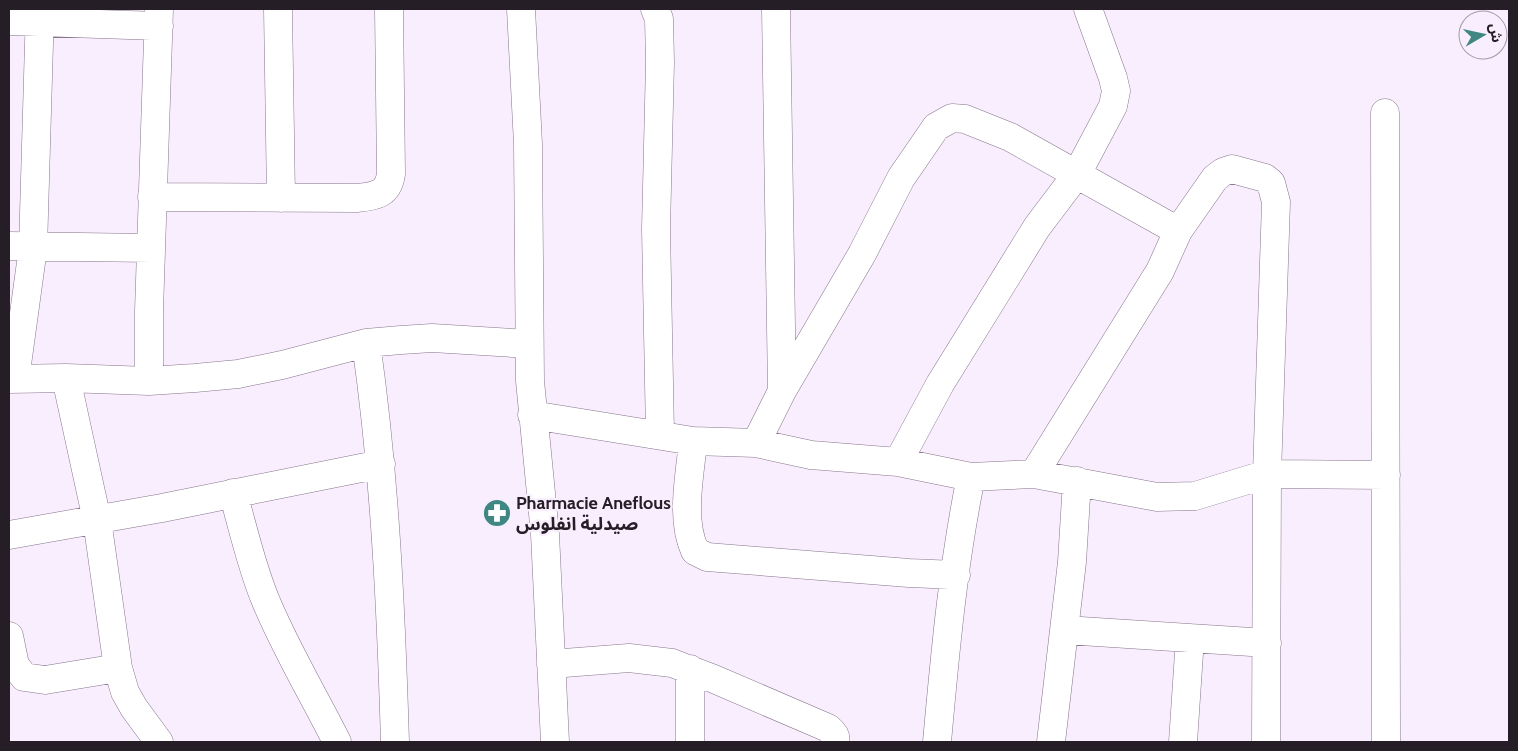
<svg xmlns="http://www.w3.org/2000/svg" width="1518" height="751" font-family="Cabin,'Noto Sans Arabic',sans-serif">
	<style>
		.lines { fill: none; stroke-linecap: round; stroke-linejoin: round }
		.minor-casing { stroke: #86758c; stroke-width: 29 }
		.minor { stroke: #fff; stroke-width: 28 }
		.labels { text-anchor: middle; stroke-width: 4.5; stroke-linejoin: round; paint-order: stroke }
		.poi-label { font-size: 18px; font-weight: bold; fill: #251e27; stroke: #f9eefd; text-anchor: start }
	</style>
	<rect width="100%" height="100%" fill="#f9eefd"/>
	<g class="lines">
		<defs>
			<path id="minor" d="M278,9L281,198
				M521,9L528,144L530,381L545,534L555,742
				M655,9L659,19L660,62L656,229L660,434
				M776,9L782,391
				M9,21L159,26
				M1385,113L1386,742
				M152,197L357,198C375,196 388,195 391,174L389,9
				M9,246L151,248
				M366,343C385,476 391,609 395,742
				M66,378L97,520L118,668L125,692L134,708L159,742
				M9,379L66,378L149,381L195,378L238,374L282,365L366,343L401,340L432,338L529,344
				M15,379L33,248L40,9
				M149,381V311L159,9
				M532,415L693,441L756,443L811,455L898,462L971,477L1034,474L1157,497L1195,496L1267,474L1386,475
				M693,441C690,476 680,518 695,551L707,557L909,573L956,575
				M756,443L782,391L862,254L901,178L936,127L952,118L965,119L1010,137L1178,231
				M898,462L940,384L1037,227L1077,174L1113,106L1116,91L1113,78L1088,9
				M1034,474L1160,271L1178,231L1215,178L1223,172L1232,169L1265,178L1271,183L1276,202L1267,474L1266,742
				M233,493C243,528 251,565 265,599C285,648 313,694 337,742
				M9,535L162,508L381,464
				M1065,630L1267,643
				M9,636L15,665L24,677L45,680L118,668
				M551,664L629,658L672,663L714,679L828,728C833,732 837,736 835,742
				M690,669V742
				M937,742C945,654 953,564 971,477
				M1051,742L1072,562L1077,481
				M1183,742L1190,638"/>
		</defs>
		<use href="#minor" class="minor-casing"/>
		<use href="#minor" class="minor"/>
	</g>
	<defs>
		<symbol id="pharmacy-disc" viewBox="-11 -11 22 22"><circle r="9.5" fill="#3f8782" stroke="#f9eefd"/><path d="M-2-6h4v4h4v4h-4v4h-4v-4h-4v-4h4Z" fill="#fff"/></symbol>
	</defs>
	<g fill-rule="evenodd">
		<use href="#pharmacy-disc" x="481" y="497" width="32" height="32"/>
	</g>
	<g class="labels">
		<g class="poi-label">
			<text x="516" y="509">Pharmacie Aneflous<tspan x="516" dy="21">صيدلية انفلوس</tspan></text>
		</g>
	</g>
	<rect width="1518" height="751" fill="none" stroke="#251e27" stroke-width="20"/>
	<g transform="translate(1483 35) rotate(81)"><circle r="24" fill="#f9eefd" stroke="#a49ba7"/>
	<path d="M0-4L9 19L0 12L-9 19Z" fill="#3f8782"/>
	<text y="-8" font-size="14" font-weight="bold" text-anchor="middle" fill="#251e27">ش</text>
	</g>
</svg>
